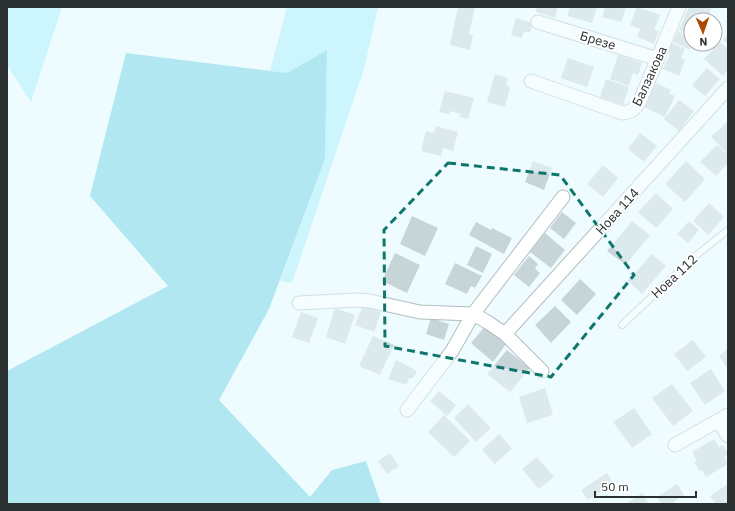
<svg xmlns="http://www.w3.org/2000/svg" width="735" height="511" font-family="'IBM Plex Sans',sans-serif">
	<style>
		.green { fill: #a2edfb }
		.forest { fill: #64cee0 }
		.building { fill: #c7d5d8 }
		.lines { fill: none; stroke-linecap: round; stroke-linejoin: round }
		.service-casing { stroke: #b0bec0; stroke-width: 8 }
		.minor-casing { stroke: #b0bec0; stroke-width: 15 }
		.service { stroke: #fff; stroke-width: 6 }
		.minor { stroke: #fff; stroke-width: 13 }
		.marked { fill: none; stroke: #0f766e; stroke-width: 3; stroke-dasharray: 8 5; stroke-linejoin: round }
		.labels { text-anchor: middle; stroke-width: 4; stroke-linejoin: round; paint-order: stroke }
		.street-label { font-size: 13px; fill: #2b3031; stroke: #fff }
	</style>
	<rect width="100%" height="100%" fill="#eefcff"/>
	<path class="green" d="M7,7H62L31,102L7,65Z
		M287,7H378L364,69L292,283L280,281L325,159L327,50L287,73L270,71Z"/>
	<path class="forest" d="M327,50L325,159L269,309L219,400L310,497L332,470L366,461L381,504H7V371L168,286L90,196L126,53L287,73Z"/>
	<path class="building" d="M458,7H475L469,34L473,35L470,50L450,45Z
		M537,7H558L555,18L536,12Z
		M570,7H597L592,23L567,16Z
		M605,7H626L621,22L602,17Z
		M637,7L660,15L654,30L659,31L654,44L637,37L640,29L630,25Z
		M689,7H712L706,20H691V36L679,30Z
		M516,18L533,23L530,33L524,31L522,38L511,35Z
		M678,31L691,37V44H692L690,50L673,42Z
		M728,34V44L723,40Z
		M720,42L728,49V70L723,76L704,59Z
		M672,43L685,49L681,58L685,60L679,76L663,69L670,54L667,53Z
		M618,55L642,63L638,75L633,73L629,86L610,79Z
		M568,58L594,67L587,87L561,78Z
		M707,68L720,79L705,96L692,85Z
		M495,74L508,78L506,85L510,87L505,107L487,102Z
		M606,79L629,87L623,105L600,97Z
		M656,83L671,90L669,93L675,96L665,117L644,107Z
		M445,91L474,98L468,119L460,117L461,114L450,111L449,114L439,112Z
		M679,100L694,111L679,131L664,119Z
		M727,122L728,123V154L711,137Z
		M436,126L458,132L453,151L443,148L441,156L421,151L426,131L434,133Z
		M640,133L657,146L644,162L628,149Z
		M717,145L728,155V163L716,176L700,162Z
		M533,161L552,168L544,190L525,182Z
		M686,161L705,179L685,202L665,184Z
		M603,165L618,178L603,197L587,184Z
		M656,193L673,209L656,228L638,212Z
		M709,203L724,217L708,235L693,221Z
		M562,212L576,223L564,239L550,228Z
		M412,216L438,228L425,256L400,244Z
		M632,221L650,235L626,265L607,251Z
		M689,221L699,230L688,243L677,234Z
		M476,222L491,230L492,228L512,238L504,254L469,235Z
		M545,233L565,250L551,268L530,252Z
		M476,246L492,254L483,273L467,265Z
		M395,253L420,265L407,293L382,281Z
		M652,254L666,266L642,294L628,281Z
		M529,256L538,264L535,269L540,273L529,287L514,275Z
		M455,263L482,276L475,288L471,286L467,294L445,284Z
		M580,279L596,294L577,315L561,300Z
		M363,305L381,312L374,332L355,325Z
		M555,306L571,322L551,343L535,325Z
		M335,308L355,315L345,344L326,337Z
		M301,312L318,318L309,343L292,337Z
		M431,318L449,324L444,340L426,334Z
		M485,326L506,344L493,362L471,343Z
		M373,336L394,345L380,375L359,366Z
		M693,340L706,357L687,371L674,354Z
		M728,349V369L719,356Z
		M507,350L530,368L510,392L487,374Z
		M396,360L417,371L413,378H409L407,385L388,379Z
		M711,369L725,391L705,405L690,383Z
		M672,384L693,411L673,426L652,398Z
		M545,388L553,415L527,423L519,397Z
		M439,391L456,405L447,416L430,401Z
		M468,404L491,428L476,442L454,418Z
		M634,408L652,434L632,448L613,422Z
		M444,415L470,441L454,457L428,432Z
		M499,434L512,448L495,464L482,450Z
		M714,439L719,447L723,445L728,454L724,457L728,464L706,477L702,470L700,471L694,462L697,460L692,452Z
		M390,453L399,466L387,474L378,461Z
		M537,457L554,477L539,489L522,469Z
		M607,473L614,484L588,500L581,490Z
		M677,484L684,495L671,504H662L657,497Z
		M728,484V504H716L710,496Z
		M642,493L649,504H626Z"/>
	<g class="lines">
		<defs>
			<path id="service" d="M622,325L693,258L728,230"/>
			<path id="minor" d="M538,22L658,59
				M531,81L622,113C632,112 635,109 640,101L679,7
				M299,303L357,300L370,301L420,312L473,314L489,323L505,334L542,371
				M505,334L728,88
				M407,410L452,351L473,314L563,197
				M718,421L728,436
				M675,445L728,415"/>
		</defs>
		<use href="#service" class="service-casing"/>
		<use href="#minor" class="minor-casing"/>
		<use href="#service" class="service"/>
		<use href="#minor" class="minor"/>
	</g>
	<path d="M0 0H735V511H0ZM448,163L560,175L634,275L551,377L385,346L384,230Z" fill="#eefcff" fill-opacity=".55" fill-rule="evenodd"/>
	<path class="marked" d="M448,163L560,175L634,275L551,377L385,346L384,230Z"/>
	<g class="labels">
		<g class="street-label">
			<text transform="translate(598 40) rotate(17)" y="5">Брезе</text>
			<text transform="translate(649 76) rotate(-65)" y="5">Балзакова</text>
			<text transform="translate(617 211) rotate(-48)" y="5">Нова 114</text>
			<text transform="translate(674 276) rotate(-43)" y="5">Нова 112</text>
		</g>
	</g>
	<rect width="735" height="511" fill="none" stroke="#2b3031" stroke-width="16"/>
	<g transform="translate(703 32) rotate(178)"><circle r="19" fill="#ffffff" stroke="#aaacad"/>
	<path d="M0-3L7 15L0 10L-7 15Z" fill="#aa4a01"/>
	<text y="-6" font-size="11" font-weight="bold" text-anchor="middle" fill="#2b3031">N</text>
	</g>
	<path d="M595 491v6h101v-6" fill="none" stroke="#2b3031" stroke-width="2"/>
	<text x="601" y="491" font-size="12" fill="#2b3031" stroke="#ffffff" stroke-width="3" paint-order="stroke">50 m</text>
</svg>
